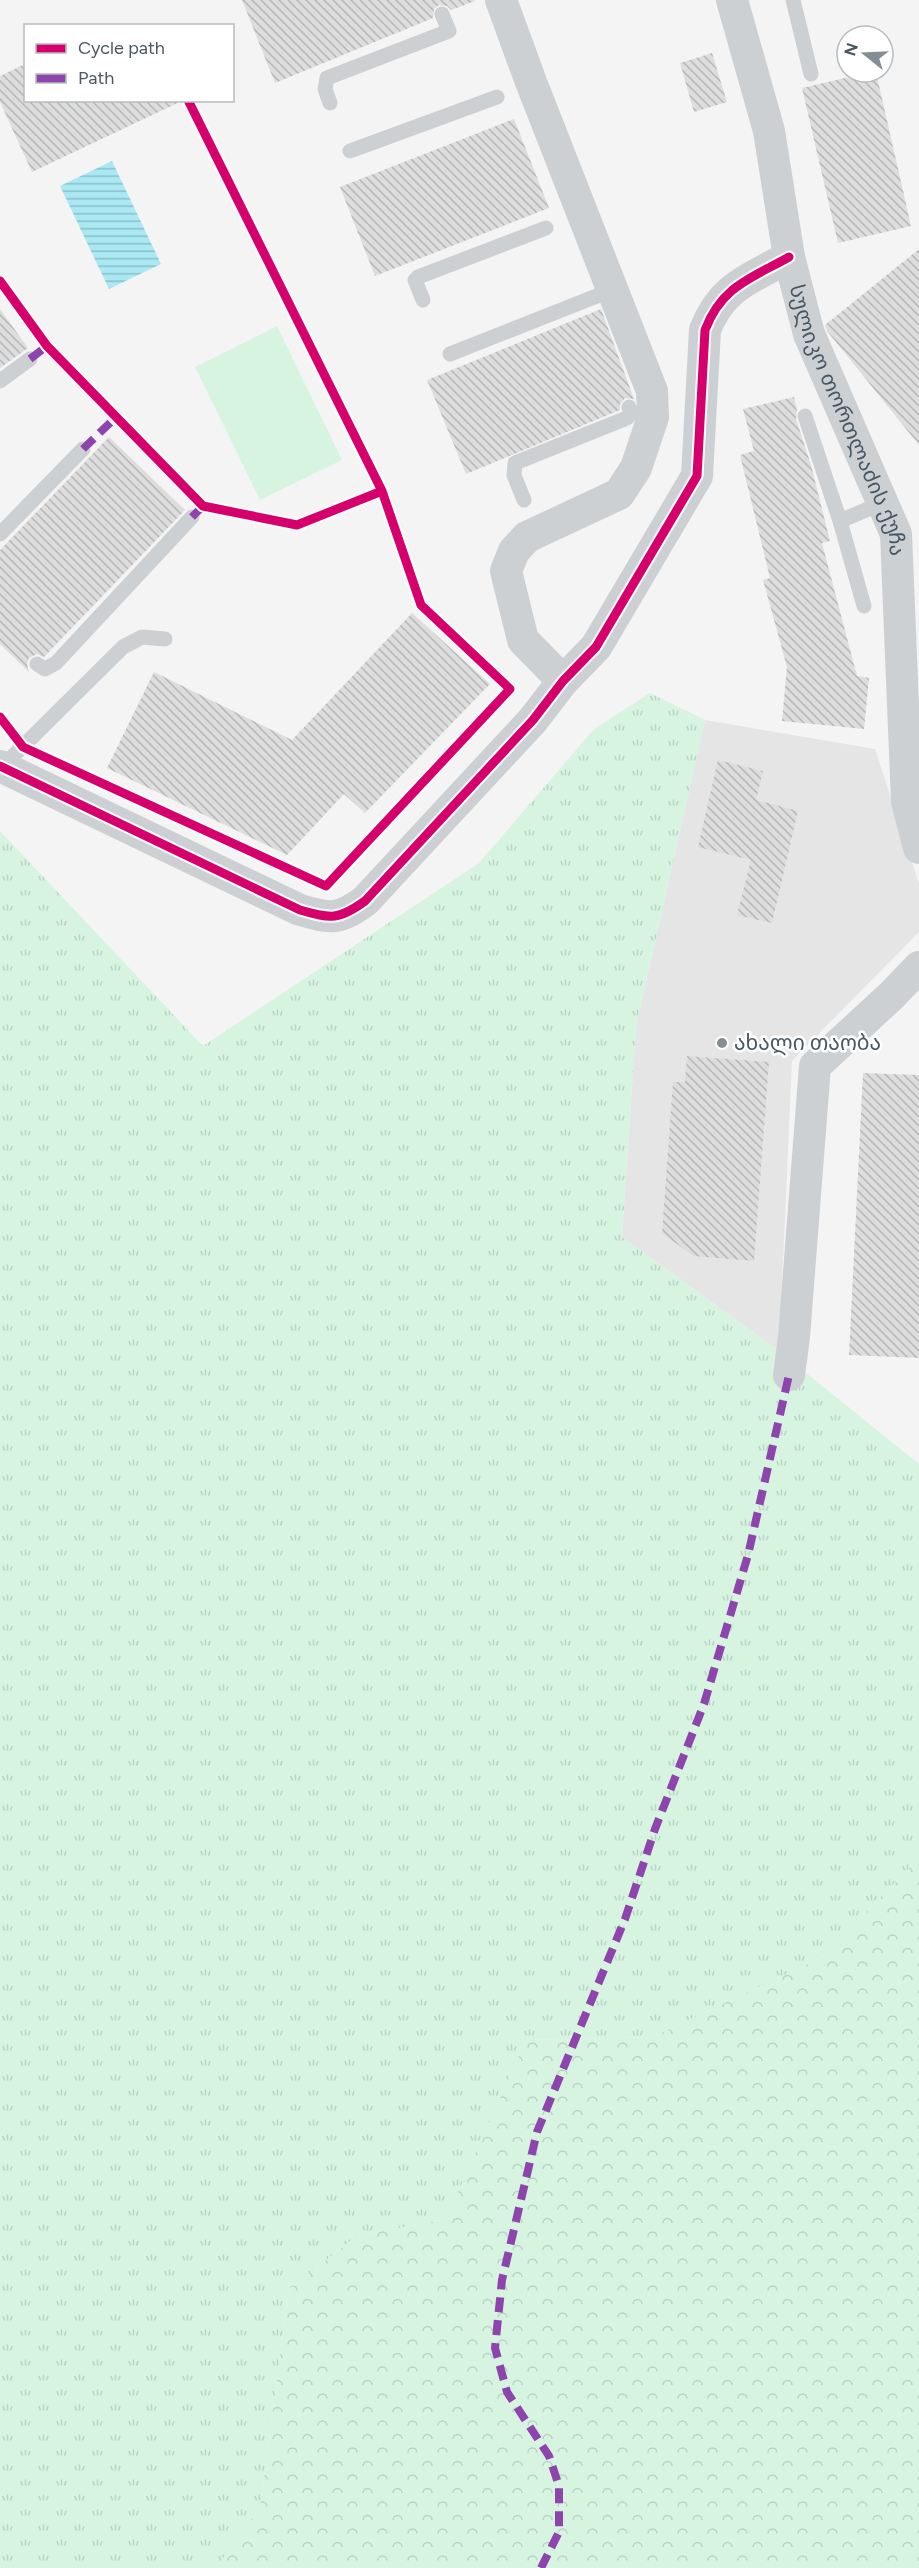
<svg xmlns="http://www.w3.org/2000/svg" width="919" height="2568" font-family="Figtree,'Noto Sans Georgian',sans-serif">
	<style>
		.education { fill: #e5e5e6 }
		.grass { fill: url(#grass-tufts) }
		.forest { fill: url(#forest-crowns) }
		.pitch { fill: #d7f4e1 }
		.water { fill: url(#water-rules) }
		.building { fill: url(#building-back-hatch) }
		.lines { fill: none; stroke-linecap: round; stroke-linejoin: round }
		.service { stroke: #cdd0d3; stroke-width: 15 }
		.minor { stroke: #cdd0d3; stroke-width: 32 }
		.quiet { stroke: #8e44ad; stroke-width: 8; stroke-dasharray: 15 8; stroke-linecap: butt }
		.cycleway-casing { stroke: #fff; stroke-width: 13 }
		.cycleway { stroke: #d6006c; stroke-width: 9 }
		.poi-dot { fill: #848e95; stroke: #fff; stroke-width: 2 }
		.labels { text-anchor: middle; stroke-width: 5; stroke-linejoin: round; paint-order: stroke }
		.street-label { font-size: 21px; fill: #485762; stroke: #fff }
		.poi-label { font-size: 21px; fill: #485762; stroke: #fff; text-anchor: start }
	</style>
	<defs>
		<pattern id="grass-tufts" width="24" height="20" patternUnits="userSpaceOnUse" patternTransform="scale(1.5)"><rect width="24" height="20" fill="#d7f4e1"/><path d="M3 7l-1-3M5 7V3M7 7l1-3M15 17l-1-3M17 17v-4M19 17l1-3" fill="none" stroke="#bad3c4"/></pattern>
		<pattern id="forest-crowns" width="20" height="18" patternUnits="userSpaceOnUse" patternTransform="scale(1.5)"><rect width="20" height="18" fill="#d7f4e1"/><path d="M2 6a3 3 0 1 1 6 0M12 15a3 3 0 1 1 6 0" fill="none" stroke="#bad3c4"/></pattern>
		<pattern id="water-rules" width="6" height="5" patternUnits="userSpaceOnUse" patternTransform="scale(1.5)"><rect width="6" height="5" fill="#aae8f4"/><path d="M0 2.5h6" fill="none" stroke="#8cbfc9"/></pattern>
		<pattern id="building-back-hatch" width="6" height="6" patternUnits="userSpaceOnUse" patternTransform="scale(1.5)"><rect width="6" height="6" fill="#ddddde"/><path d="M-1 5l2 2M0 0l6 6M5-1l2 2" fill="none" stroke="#b5b6b7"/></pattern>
	</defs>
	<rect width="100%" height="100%" fill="#f4f4f4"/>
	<path class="education" d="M705,720L875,749L919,884V932L792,1061L779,1351L622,1237L636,1026Z"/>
	<path class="grass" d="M650,693L705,720L636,1026L622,1237L779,1351L919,1464V1858L822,1957L653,2037L526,2040L446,2219L357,2236L289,2289L260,2508L216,2568H0V831L203,1046L479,863L594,729Z"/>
	<path class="forest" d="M919,1858V2568H216L260,2508L289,2289L357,2236L446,2219L526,2040L653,2037L822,1957Z"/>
	<path class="pitch" d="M277,326L342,460L260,500L195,367Z"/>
	<path class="water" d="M112,161L161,264L109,289L60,186Z"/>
	<path class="building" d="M242,0H475V1L451,10L447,6L439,5L434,9L433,18L275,83Z
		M712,53L727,102L694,112L680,63Z
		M25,64L26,100H184L32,172L0,102V76Z
		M871,72H876L911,226L838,243L802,88Z
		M514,119L549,208L375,276L340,187Z
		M919,249V445L827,331L825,325Z
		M0,309L28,348L0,368Z
		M601,309L634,399L625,398L620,404V410L466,474L427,380Z
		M794,397L797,410L796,419L811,465L830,541L822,543L857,676L869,678L864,729L782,721L787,667L763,580L770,578L740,455L754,451L743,409Z
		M109,437L185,510L44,657L37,654L29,658L27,664L29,672L0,644V550Z
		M412,613L490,684L365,813L344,794L287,855L107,768L154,672L292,740Z
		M718,760L763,771L756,800L798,811L772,923L737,915L751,860L698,847Z
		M687,1056L769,1062L754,1261L693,1256L662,1233L673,1082H685Z
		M863,1073L919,1075V1358L849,1355Z"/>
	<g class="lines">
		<path class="service" d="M793,0L811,74
			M330,103L325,89L327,78L449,31L442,14
			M350,151L497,97
			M423,300L415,280L418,277L546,228
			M450,354L612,290
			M0,381L30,359
			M805,416L840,521L882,503
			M524,500L514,475L515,463L627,418L631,413L629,407
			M840,521L864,606
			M0,534L83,449
			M37,664L45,669L56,663L192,517
			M1,768L123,647L142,637L165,639"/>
		<g class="minor">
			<path d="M501,0L531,82L652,391L653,417L636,468L619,494L527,537L514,551L506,571L523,640L563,681"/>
			<path id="s1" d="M732,0L769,131L789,257L809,334L896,534L907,802L919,848"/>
			<path d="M0,766L300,910C331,919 339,920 365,901L533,720L563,681L596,647L697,476L705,330C722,286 750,279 789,257"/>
			<path d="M789,1375L794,1337L815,1066L891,996L919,967"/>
		</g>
		<path class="quiet" d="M30,359L47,346
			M83,449L116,417
			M192,517L203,506
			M541,2568L559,2532V2486L549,2456L507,2392L495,2348L502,2280L537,2132L625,1919L655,1829L704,1704L748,1555L789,1375"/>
		<defs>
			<path id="cycleway" d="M0,281L47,346L203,506L297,525L382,491
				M0,717L23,747L326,886L510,689L421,605L382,491L188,100
				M0,766L300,910C331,919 339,920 365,901L533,720L563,681L596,647L697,476L705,330C722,286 750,279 789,257"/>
		</defs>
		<use href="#cycleway" class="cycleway-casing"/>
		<use href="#cycleway" class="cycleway"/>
	</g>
	<circle class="poi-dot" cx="722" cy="1043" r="6"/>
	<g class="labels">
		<g class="street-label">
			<text dy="7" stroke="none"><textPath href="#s1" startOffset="438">სულიკო თორთლაძის ქუჩა</textPath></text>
		</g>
		<g class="poi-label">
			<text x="734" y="1050">ახალი თაობა</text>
		</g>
	</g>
	<rect x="24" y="24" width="210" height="78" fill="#ffffff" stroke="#b6bcc0" stroke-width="1.5"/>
	<rect x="36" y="44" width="30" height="9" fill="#d6006c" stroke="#b6bcc0" stroke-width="1.5"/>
	<text x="78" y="54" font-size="18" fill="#485762">Cycle path</text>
	<rect x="36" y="74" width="30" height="9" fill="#8e44ad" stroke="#b6bcc0" stroke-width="1.5"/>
	<text x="78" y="84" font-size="18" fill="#485762">Path</text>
	<g transform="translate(865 54) rotate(288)"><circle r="28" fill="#ffffff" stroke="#b6bcc0" stroke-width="1.5"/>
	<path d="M0-4.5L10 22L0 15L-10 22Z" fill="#848e95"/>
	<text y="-9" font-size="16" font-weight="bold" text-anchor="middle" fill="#485762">N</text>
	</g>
</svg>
